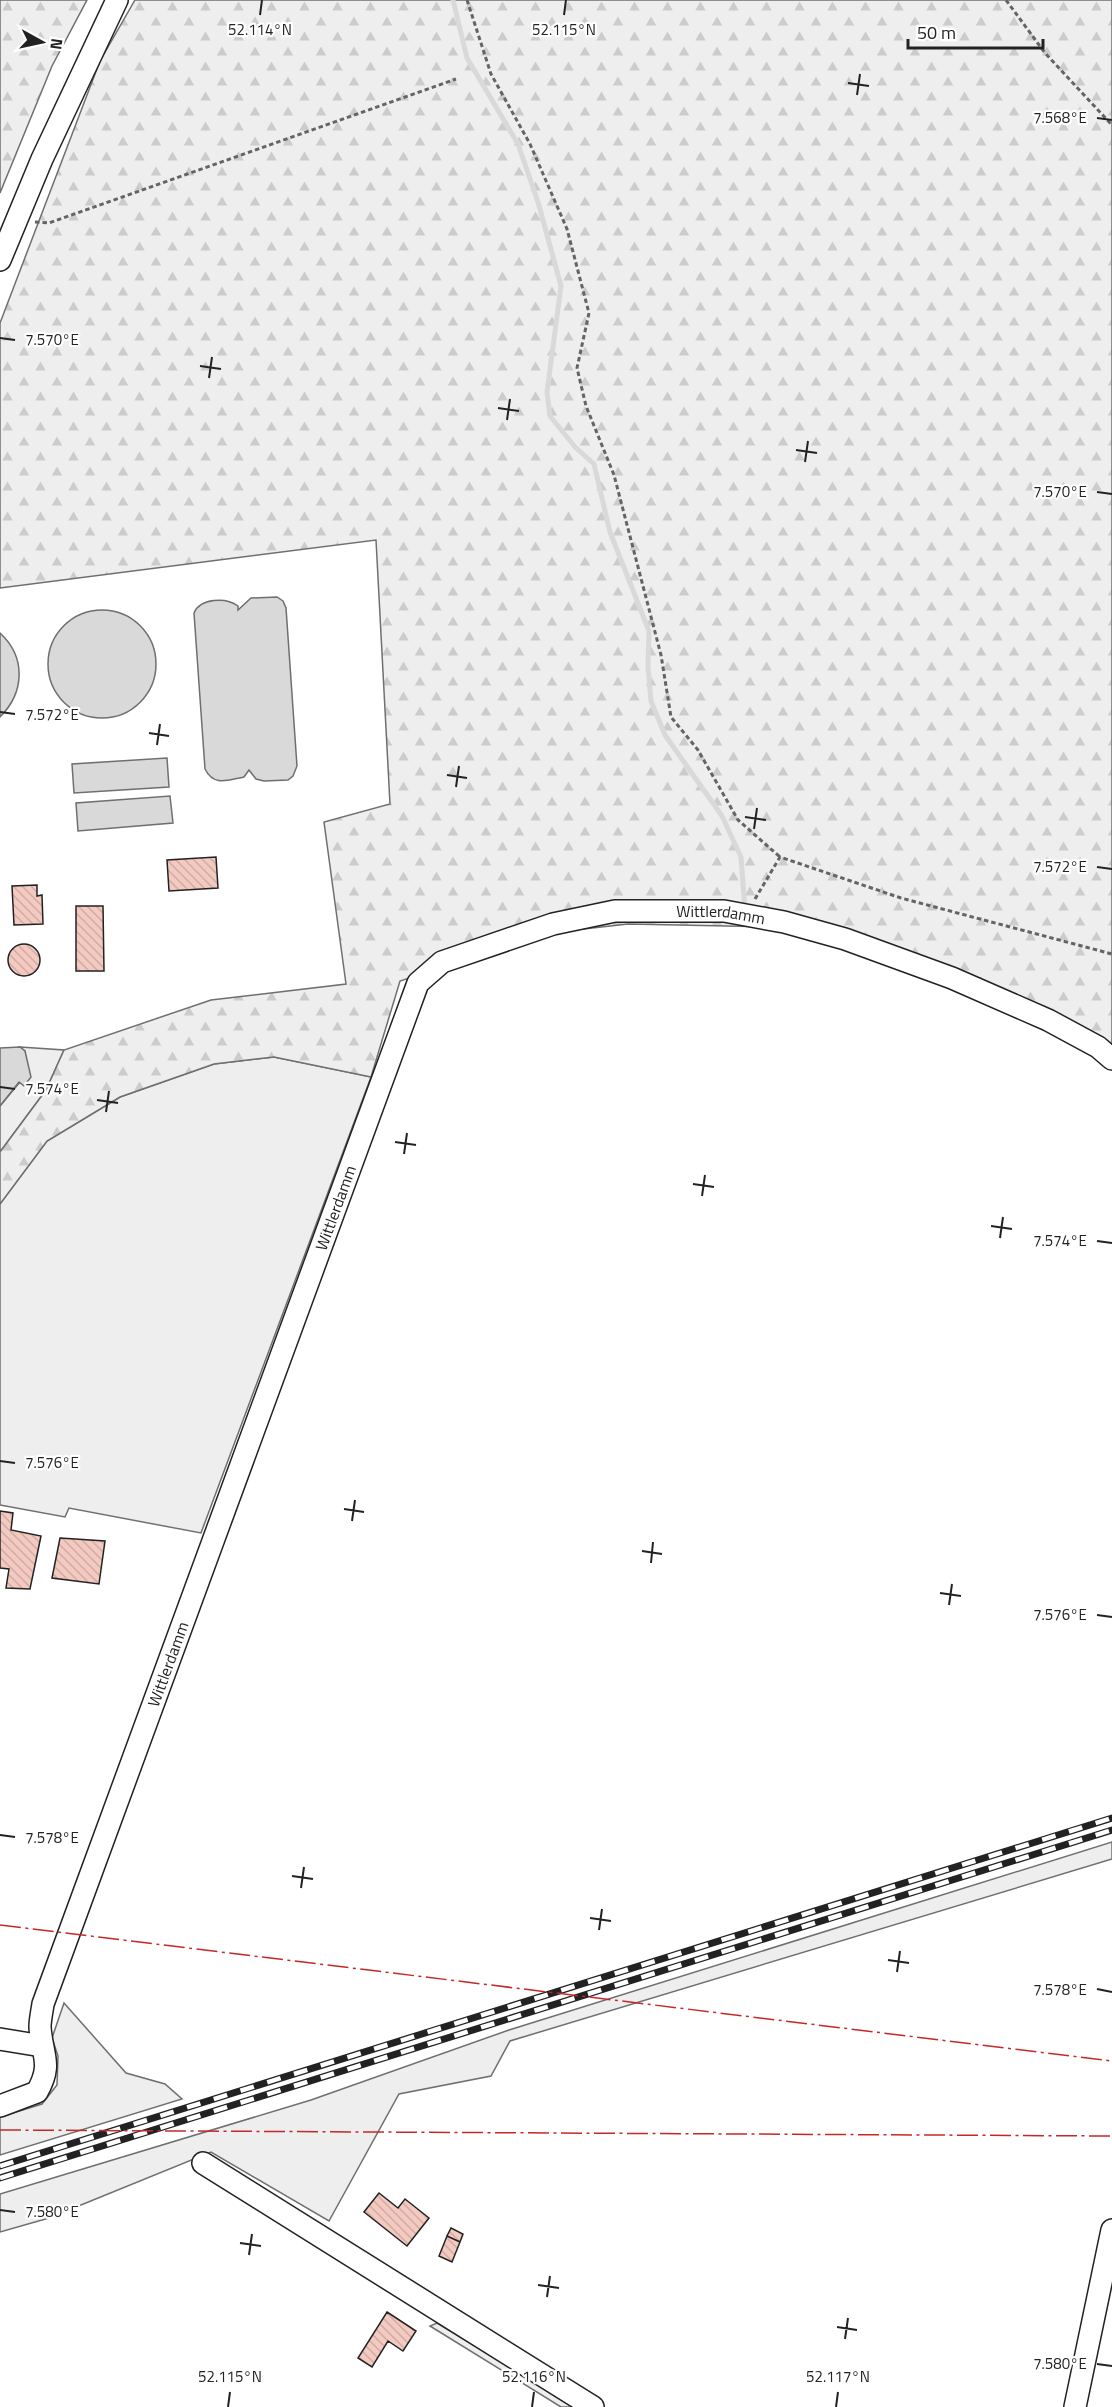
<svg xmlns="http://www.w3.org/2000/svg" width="1112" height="2407" font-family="'Titillium Web',sans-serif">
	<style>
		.grass { fill: #eee; stroke: #6f6f6f; stroke-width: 1.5 }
		.forest { fill: url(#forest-firs); stroke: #6f6f6f; stroke-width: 1.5 }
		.water { fill: #d9d9d9; stroke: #6f6f6f; stroke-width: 1.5 }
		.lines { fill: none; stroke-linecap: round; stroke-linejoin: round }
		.stream { stroke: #d9d9d9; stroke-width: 5 }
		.building { fill: url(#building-back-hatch); stroke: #222; stroke-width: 1.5 }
		.minor-casing { stroke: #222; stroke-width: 24 }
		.path { stroke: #646464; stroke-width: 3; stroke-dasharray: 4.5 3; stroke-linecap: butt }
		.minor { stroke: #fff; stroke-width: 21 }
		.rail-casing { stroke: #222; stroke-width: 7 }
		.rail { stroke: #fff; stroke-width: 4.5; stroke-dasharray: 14; stroke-linecap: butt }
		.power { stroke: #c62828; stroke-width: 1.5; stroke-dasharray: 21 4.5 3 4.5; stroke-linecap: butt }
		.ticks { fill: none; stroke: #222; stroke-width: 2 }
		.labels { text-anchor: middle; stroke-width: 4.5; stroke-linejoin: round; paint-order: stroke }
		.street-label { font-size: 16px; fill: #222; stroke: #fff }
		.ticks-label { font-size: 15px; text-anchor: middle; fill: #222; stroke: #fff; stroke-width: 4.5; stroke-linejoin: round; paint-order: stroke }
	</style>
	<defs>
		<pattern id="forest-firs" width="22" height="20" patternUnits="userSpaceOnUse" patternTransform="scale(1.5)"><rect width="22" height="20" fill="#eee"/><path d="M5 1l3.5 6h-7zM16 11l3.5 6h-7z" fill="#ccc"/></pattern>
		<pattern id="building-back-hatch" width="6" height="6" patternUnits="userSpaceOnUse" patternTransform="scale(1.5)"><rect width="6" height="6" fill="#f3c9c0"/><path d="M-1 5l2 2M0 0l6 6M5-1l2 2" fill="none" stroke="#d0aca5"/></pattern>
	</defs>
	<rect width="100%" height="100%" fill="#fff"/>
	<path class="grass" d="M20,1047L64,1050L46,1090L0,1152V1106L20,1082L25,1051Z
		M274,1057L371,1077L201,1533L69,1508L65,1517L0,1505V1204L47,1141L120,1097L214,1064Z
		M1112,1842V1859L510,2041L491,2076L399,2094L329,2221L211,2152L49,2218L0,2232V2194L311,2100L509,2030Z
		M64,2003L126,2073L165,2084L182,2099L0,2155V2117L42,2104L57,2085L58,2056L52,2038Z
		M437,2323L576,2407H561L430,2326Z"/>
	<path class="forest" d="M0,0H87L52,66L0,193Z
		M135,0H1112V1065L1014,1008L780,927L628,924L548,933L400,981L371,1077L274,1057L214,1064L120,1097L47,1141L0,1204V1152L46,1090L64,1050L211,1000L346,984L324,822L390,804L376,540L0,588V323L100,61Z"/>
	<path class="water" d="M277,597L283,601L286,608L297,766L293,776L288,780L264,781L256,779L249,770L244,777C228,780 214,787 205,769L194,613C200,598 226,597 238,606V610L251,598Z
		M48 664a54 54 0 1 1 108 0a54 54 0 1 1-108 0Z
		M0,633C26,657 25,692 0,717Z
		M167,758L169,787L74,793L72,764Z
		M170,796L173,823L78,831L76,803Z
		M20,1047L25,1051L31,1077L24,1086L19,1082L0,1106V1048Z"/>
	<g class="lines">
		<path class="stream" d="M453,0L467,58L518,144L538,202L561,286L547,392L550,416L575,447L594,464L610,532L649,631L648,667L651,701L665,735L722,816L741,857L745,910"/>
	</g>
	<path class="building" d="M216,857L218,888L169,891L167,860Z
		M37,885V896L42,895L43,924L14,925L12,886Z
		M76,906H103L104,971H76Z
		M8 960a16 16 0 1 1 32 0a16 16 0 1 1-32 0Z
		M0,1511L13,1513L11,1530L41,1536L30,1589L6,1588L9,1569L0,1568Z
		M60,1538L105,1541L99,1584L52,1578Z
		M379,2193L398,2208L405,2199L429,2218L407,2246L364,2212Z
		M451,2228L463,2234L460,2242L447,2236Z
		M447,2236L460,2242L452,2262L439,2256Z
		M387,2312L416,2331L403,2351L388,2341L372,2367L358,2358Z"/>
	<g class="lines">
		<defs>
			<g id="minor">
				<path d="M0,260L42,159L117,0"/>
				<path d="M0,2039L42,2046"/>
				<path id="s1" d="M0,2106L37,2092C53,2064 42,2056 40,2027C40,2020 42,2011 43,2004L418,983L442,962L553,924L615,911H724L784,922L845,939L952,978L1048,1020L1098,1047L1112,1059"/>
				<path d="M203,2163L593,2407"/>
				<path d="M1075,2407L1112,2230"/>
			</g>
		</defs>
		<use href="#minor" class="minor-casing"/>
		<path class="path" d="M467,0L491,74L530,144L567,229L589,313L577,368L586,406L614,475L661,655L671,717L698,750L738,820L780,857
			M1006,0L1045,53L1112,125
			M35,222L49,223L456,79
			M755,899L780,857L901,898L1112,954"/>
		<use href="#minor" class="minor"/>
		<defs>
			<path id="rail" d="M0,2166L1112,1818
				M0,2178L1112,1830"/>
		</defs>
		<use href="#rail" class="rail-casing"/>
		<use href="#rail" class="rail"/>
		<path class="power" d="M0,1925L1112,2061
			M0,2130L1112,2136"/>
	</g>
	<path class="ticks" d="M260,15L262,0M564,15L566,0M848,83L869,86M857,95L860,74M1097,118L1112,120M0,338L15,340M200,366L221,369M209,378L212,357M498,408L519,411M507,420L510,399M796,450L817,453M805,462L808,441M1097,492L1112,494M0,712L15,714M149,733L169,736M157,745L160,724M447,775L467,778M456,787L459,766M745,817L766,820M754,829L757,808M1097,867L1112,869M0,1087L15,1089M97,1100L118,1103M106,1112L109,1091M395,1142L416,1145M404,1154L407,1133M693,1184L714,1187M702,1196L705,1175M991,1226L1012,1229M1000,1238L1003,1217M1097,1241L1112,1243M0,1461L15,1463M344,1509L364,1512M352,1521L355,1500M642,1551L662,1554M651,1563L653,1542M940,1593L961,1596M949,1605L952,1584M1097,1615L1112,1617M0,1835L15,1837M292,1876L313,1879M301,1888L304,1867M590,1918L611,1921M599,1930L602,1909M888,1960L909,1963M897,1972L900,1951M1097,1989L1112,1992M0,2210L15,2212M240,2243L261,2246M249,2255L252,2234M538,2285L559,2288M547,2297L550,2276M837,2327L857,2330M845,2339L848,2318M1097,2364L1112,2366M228,2407L230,2392M532,2407L534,2392M836,2407L838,2392"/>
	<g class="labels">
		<g class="street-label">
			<text dy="6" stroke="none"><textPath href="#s1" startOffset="1536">Wittlerdamm</textPath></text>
			<text dy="6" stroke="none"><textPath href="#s1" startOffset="978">Wittlerdamm</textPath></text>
			<text dy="6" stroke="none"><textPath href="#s1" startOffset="492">Wittlerdamm</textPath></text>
		</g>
	</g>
	<g class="ticks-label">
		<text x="260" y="35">52.114°N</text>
		<text x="564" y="35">52.115°N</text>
		<text x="1060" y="123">7.568°E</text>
		<text x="52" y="345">7.570°E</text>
		<text x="1060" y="497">7.570°E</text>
		<text x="52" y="720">7.572°E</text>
		<text x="1060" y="872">7.572°E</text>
		<text x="52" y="1094">7.574°E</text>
		<text x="1060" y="1246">7.574°E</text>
		<text x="52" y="1468">7.576°E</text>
		<text x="1060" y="1620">7.576°E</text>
		<text x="52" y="1843">7.578°E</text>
		<text x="1060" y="1995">7.578°E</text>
		<text x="52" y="2217">7.580°E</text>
		<text x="1060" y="2369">7.580°E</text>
		<text x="230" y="2382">52.115°N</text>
		<text x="534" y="2382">52.116°N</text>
		<text x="838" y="2382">52.117°N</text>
	</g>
	<g transform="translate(42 42) rotate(98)" stroke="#ffffff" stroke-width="4.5" paint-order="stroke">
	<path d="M0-4.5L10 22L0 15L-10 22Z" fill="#222222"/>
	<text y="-9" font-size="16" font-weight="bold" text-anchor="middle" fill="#222222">N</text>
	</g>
	<path d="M908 39v9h135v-9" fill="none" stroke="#222222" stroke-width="3"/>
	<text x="917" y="39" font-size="18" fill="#222222" stroke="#ffffff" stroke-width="4.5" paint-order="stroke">50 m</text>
</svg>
